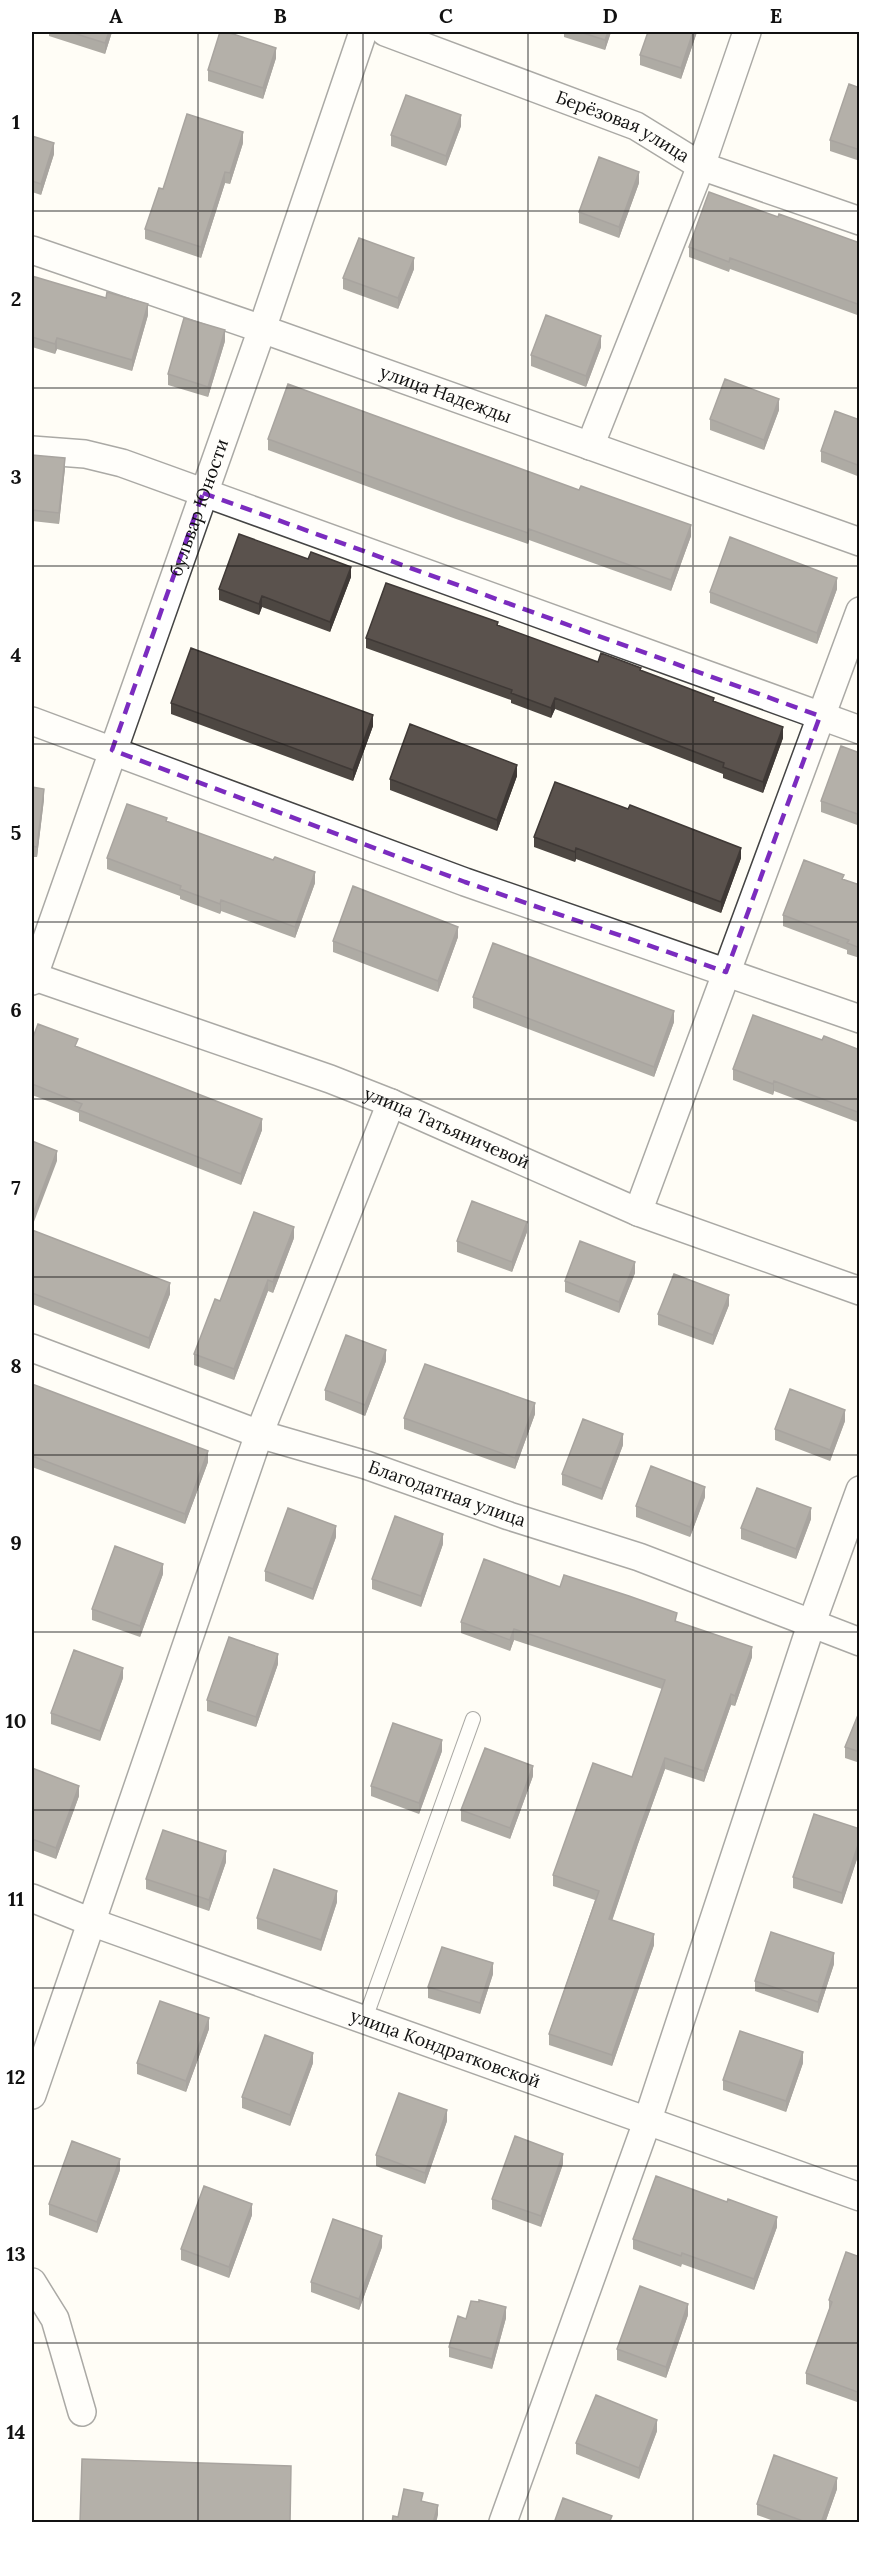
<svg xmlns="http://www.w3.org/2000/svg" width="891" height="2554" font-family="Lora,serif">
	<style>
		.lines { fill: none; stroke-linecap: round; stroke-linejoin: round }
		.service-casing { stroke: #444; stroke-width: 16 }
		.minor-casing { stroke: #444; stroke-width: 30 }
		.service { stroke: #fff; stroke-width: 14 }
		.minor { stroke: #fff; stroke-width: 27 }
		.wall { fill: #4d4742 }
		.shaded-wall { fill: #3f3936 }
		.building { fill: #5a524d; stroke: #3f3936; stroke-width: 1.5 }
		.marked { fill: none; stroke: #7b2cbf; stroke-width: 4.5; stroke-dasharray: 12 8; stroke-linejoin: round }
		.grid { fill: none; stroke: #111; stroke-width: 1.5; stroke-opacity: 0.55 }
		.labels { text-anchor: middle; stroke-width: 6; stroke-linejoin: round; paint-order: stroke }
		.street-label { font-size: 18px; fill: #111; stroke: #fff }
		.neatline { fill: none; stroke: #111; stroke-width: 2 }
		.grid-label { font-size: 20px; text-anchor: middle; font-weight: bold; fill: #111 }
	</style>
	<rect width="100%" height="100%" fill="#fffdf5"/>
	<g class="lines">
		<defs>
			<path id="service" d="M365,2019L473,1719"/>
			<g id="minor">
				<path id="s1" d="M385,32L636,126L701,166L860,221"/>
				<path id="s2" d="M32,250L262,329L860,542"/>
				<path d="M590,446L701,166L747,32"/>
				<path d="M32,450L85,454L122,463L860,730"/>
				<path d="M32,721L465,882L860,1019"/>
				<path id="s3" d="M32,976L330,1079L391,1103L638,1212L860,1291"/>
				<path id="s4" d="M32,981L262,329L363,32"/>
				<path d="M638,1212L860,611"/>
				<path id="s5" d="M32,1348L259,1434L366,1465L509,1516L639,1557L860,1642"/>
				<path id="s6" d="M32,1898L91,1922L860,2197"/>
				<path d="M32,2095L259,1434L391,1103"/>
				<path d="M32,2282L55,2319L82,2412"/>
				<path d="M503,2522L647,2122L811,1625L860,1490"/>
			</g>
		</defs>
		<use href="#service" class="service-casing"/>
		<use href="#minor" class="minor-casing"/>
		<use href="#service" class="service"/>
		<use href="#minor" class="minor"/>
	</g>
	<path class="wall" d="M49,32H112L105,54L49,36Z
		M564,32H611L605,50L564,37Z
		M697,32L681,79L640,65V55Z
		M276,58L263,99L208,81V70Z
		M860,88V161L830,151V140Z
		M461,126L446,166L391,146V135Z
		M32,136L54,154L41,195L32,192Z
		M243,143L230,184L225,183L201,258L145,239V229L163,189Z
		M639,183L619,238L579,223V212Z
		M778,217L860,243V316L730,269L729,272L689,257V247Z
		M414,269L398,309L343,289V278Z
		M32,276L148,315L132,371L57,349L55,354L32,347Z
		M225,341L208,397L168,385V374Z
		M601,347L586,387L531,366V355Z
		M779,410L764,450L710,430V419Z
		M860,420V477L821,462V451Z
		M268,439L691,536L671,591L529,540L528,544L456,519L268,450Z
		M32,455L65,468L59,524L32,521Z
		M351,577L330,632L262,607L259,615L219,600V589Z
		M837,589L817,644L710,603V592Z
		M498,626L598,662L641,671L714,702L783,738L763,793L723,778V774L555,709L551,718L511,703V700L366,648V638Z
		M171,703L373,726L353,781L171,714Z
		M860,753V826L821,812V801Z
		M517,776L497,831L390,790V779Z
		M32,787L44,799L37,857H32Z
		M167,822L315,883L295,938L221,911L220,914L180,899V896L107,869V858Z
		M534,837L741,858L721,913L576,859L575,862L534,847Z
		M844,880L860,885V958L847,954V950L783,926V915Z
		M458,937L438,992L333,952V941Z
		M473,997L674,1022L654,1077L473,1008Z
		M32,1040L78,1047L262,1130L241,1185L79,1121V1113L32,1095Z
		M822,1040L860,1050V1123L774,1091L773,1095L733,1080V1069Z
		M32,1230L170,1294L149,1349L32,1304Z
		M527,1232L512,1272L457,1252V1241Z
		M294,1238L273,1293L268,1291L234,1380L194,1365V1354L220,1301Z
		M635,1273L619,1313L565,1292V1281Z
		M729,1305L713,1345L658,1325V1314Z
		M386,1361L365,1416L325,1400V1390Z
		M32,1384L208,1462L185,1524L32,1467Z
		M535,1414L515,1469L404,1429V1418Z
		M845,1421L830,1461L775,1440V1429Z
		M623,1445L602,1500L562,1485V1474Z
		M705,1497L690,1537L636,1517V1506Z
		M811,1519L796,1559L741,1539V1528Z
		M336,1537L313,1600L265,1581V1571Z
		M443,1544L421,1607L372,1589V1579Z
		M163,1574L140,1637L92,1620V1609Z
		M560,1587L677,1622L752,1657L735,1706L731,1705L704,1782L665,1769L638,1844L612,1920L654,1945L612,2066L549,2045V2034L595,1900L553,1886V1875L632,1777L662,1689L514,1640L510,1651L461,1633V1622Z
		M278,1664L256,1727L207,1711V1700Z
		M123,1678L100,1741L51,1724V1713Z
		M860,1710V1763L845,1758V1747Z
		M442,1751L419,1814L371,1796V1786Z
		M32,1768L79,1796L56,1859L32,1850Z
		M533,1776L510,1839L461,1821V1810Z
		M860,1829V1850L842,1904L793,1888V1877Z
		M226,1862L209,1911L146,1889V1879Z
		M337,1902L321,1951L257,1929V1918Z
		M834,1964L818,2013L755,1991V1981Z
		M493,1974L480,2014L428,1998V1987Z
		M209,2029L186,2092L137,2074V2063Z
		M313,2063L290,2126L242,2108V2097Z
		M803,2063L786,2112L723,2090V2080Z
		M447,2121L425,2184L376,2166V2155Z
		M563,2164L541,2227L492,2209V2199Z
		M120,2170L97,2233L49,2215V2204Z
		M252,2215L229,2278L181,2260V2249Z
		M777,2227L754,2290L682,2264L681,2267L633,2249V2239Z
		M382,2247L359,2310L311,2292V2282Z
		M860,2257V2403L806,2384V2373L829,2310V2300Z
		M688,2315L666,2378L617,2360V2349Z
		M506,2318L492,2369L449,2357V2347L466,2319Z
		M657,2431L639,2479L576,2454V2443Z
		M837,2489L825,2523H779L757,2515V2504Z"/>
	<path class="shaded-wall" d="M109,32H112L105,54V43Z
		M608,32H611L605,50V40Z
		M693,32H697L681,79V68Z
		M276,48V58L263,99V88Z
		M461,115V126L446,166V156Z
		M243,132V143L230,184V173Z
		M54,143V154L41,195V184Z
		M225,172V183L201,258V247Z
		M639,172V183L619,238V227Z
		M414,258V269L398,309V298Z
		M148,304V315L132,371V360Z
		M225,330V341L208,397V387Z
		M601,336V347L586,387V376Z
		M57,338V349L55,354V344Z
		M779,399V410L764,450V440Z
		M65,458V468L59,524V513Z
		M691,525V536L671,591V580Z
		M529,529V540L528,544V533Z
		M351,567V577L330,632V622Z
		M837,578V589L817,644V633Z
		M262,596V607L259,615V604Z
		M555,698V709L551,718V708Z
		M373,715V726L353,781V770Z
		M783,727V738L763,793V782Z
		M517,765V776L497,831V820Z
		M44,789V799L37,857V847Z
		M576,848V859L575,862V852Z
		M741,848V858L721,913V902Z
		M315,872V883L295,938V927Z
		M221,900V911L220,914V904Z
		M458,927V937L438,992V981Z
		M674,1011V1022L654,1077V1067Z
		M774,1081V1091L773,1095V1084Z
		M262,1119V1130L241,1185V1174Z
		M57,1151V1161L32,1227V1217Z
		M527,1222V1232L512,1272V1262Z
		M294,1227V1238L273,1293V1282Z
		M635,1262V1273L619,1313V1302Z
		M268,1280V1291L234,1380V1369Z
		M170,1283V1294L149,1349V1338Z
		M729,1295V1305L713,1345V1335Z
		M386,1350V1361L365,1416V1405Z
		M535,1403V1414L515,1469V1458Z
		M845,1410V1421L830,1461V1450Z
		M623,1434V1445L602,1500V1489Z
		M208,1451V1462L185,1524V1514Z
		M705,1487V1497L690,1537V1527Z
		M811,1508V1519L796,1559V1549Z
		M336,1526V1537L313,1600V1589Z
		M443,1534V1544L421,1607V1596Z
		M163,1564V1574L140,1637V1626Z
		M514,1629V1640L510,1651V1640Z
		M752,1647V1657L735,1706V1696Z
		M278,1654V1664L256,1727V1717Z
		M123,1668V1678L100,1741V1731Z
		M731,1694V1705L704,1782V1771Z
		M442,1740V1751L419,1814V1803Z
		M665,1758V1769L638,1844L609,1930V1919L638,1833Z
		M533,1766V1776L510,1839V1828Z
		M79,1786V1796L56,1859V1848Z
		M860,1839V1850L842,1904V1893Z
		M226,1851V1862L209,1911V1900Z
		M337,1891V1902L321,1951V1940Z
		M654,1934V1945L612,2066V2055Z
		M834,1953V1964L818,2013V2002Z
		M493,1963V1974L480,2014V2003Z
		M209,2018V2029L186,2092V2081Z
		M803,2052V2063L786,2112V2101Z
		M313,2053V2063L290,2126V2115Z
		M447,2110V2121L425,2184V2173Z
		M563,2154V2164L541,2227V2216Z
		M120,2159V2170L97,2233V2222Z
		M252,2204V2215L229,2278V2267Z
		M777,2217V2227L754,2290V2279Z
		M382,2236V2247L359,2310V2299Z
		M688,2304V2315L666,2378V2367Z
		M506,2307V2318L492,2369V2359Z
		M657,2420V2431L639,2479V2468Z
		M837,2478V2489L825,2523H821Z
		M438,2505V2515L436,2523H433Z"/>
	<path class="building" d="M70,32H109L105,43Z
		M220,32H227L276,48L263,88L208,70Z
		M580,32H608L605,40Z
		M648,32H693L681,68L640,55Z
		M849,84L860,88V150L830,140Z
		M406,95L461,115L446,156L391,135Z
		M187,114L243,132L230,173L225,172L201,247L145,229L159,188L163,189Z
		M32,136L54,143L41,184L32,181Z
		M599,157L639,172L619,227L579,212Z
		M709,192L778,217L779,214L860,243V305L730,258L729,262L689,247Z
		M359,238L414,258L398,298L343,278Z
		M32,276L106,298L107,292L148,304L132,360L57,338L55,344L32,337Z
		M546,315L601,336L586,376L531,355Z
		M184,318L225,330L208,387L168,374Z
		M725,379L779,399L764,440L710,419Z
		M288,384L579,490L581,486L691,525L671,580L529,529L528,533L456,508L268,439Z
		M835,411L860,420V466L821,451Z
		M32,455L65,458L59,513L32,510Z
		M239,534L308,559L311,552L351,567L330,622L262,596L259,604L219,589Z
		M730,537L837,578L817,633L710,592Z
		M386,583L498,622L497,625L598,662L601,653L641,668L640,670L714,698L713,701L783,727L763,782L723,767L724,763L555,698L551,708L511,693L512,690L366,638Z
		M191,648L373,715L353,770L171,703Z
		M410,724L517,765L497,820L390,779Z
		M841,746L860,753V815L821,801Z
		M555,782L628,809L630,805L741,848L721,902L576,848L575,852L534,837Z
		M32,787L44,789L37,847L32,846Z
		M127,804L167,818L166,821L273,860L275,857L315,872L295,927L221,900L220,904L180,889L181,886L107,858Z
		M804,860L844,875L842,879L860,885V948L847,943L849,940L783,915Z
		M353,886L458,927L438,981L333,941Z
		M493,943L674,1011L654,1067L473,997Z
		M753,1015L822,1040L824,1036L860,1050V1113L774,1081L773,1084L733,1069Z
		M38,1024L78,1039L75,1046L262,1119L241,1174L79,1110L82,1104L32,1084V1040Z
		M32,1141L57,1151L32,1217Z
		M472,1201L527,1222L512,1262L457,1241Z
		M254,1212L294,1227L273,1282L268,1280L234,1369L194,1354L215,1299L220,1301Z
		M32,1230L170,1283L149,1338L32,1293Z
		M580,1241L635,1262L619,1302L565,1281Z
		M674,1274L729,1295L713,1335L658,1314Z
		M346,1335L386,1350L365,1405L325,1390Z
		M425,1364L535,1403L515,1458L404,1418Z
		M32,1384L208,1451L185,1514L32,1456Z
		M790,1389L845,1410L830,1450L775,1429Z
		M583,1419L623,1434L602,1489L562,1474Z
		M651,1466L705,1487L690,1527L636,1506Z
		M757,1488L811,1508L796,1549L741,1528Z
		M288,1508L336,1526L313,1589L265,1571Z
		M395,1516L443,1534L421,1596L372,1579Z
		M115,1546L163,1564L140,1626L92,1609Z
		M484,1559L560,1587L564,1575L629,1596L677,1613L675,1621L752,1647L735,1696L731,1694L704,1771L665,1758L638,1833L609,1919L654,1934L612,2055L549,2034L599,1891L553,1875L593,1763L632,1777L665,1680L514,1629L510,1640L461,1622Z
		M229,1637L278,1654L256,1717L207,1700Z
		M74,1650L123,1668L100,1731L51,1713Z
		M860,1710V1752L845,1747Z
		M393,1723L442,1740L419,1803L371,1786Z
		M485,1748L533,1766L510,1828L461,1810Z
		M32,1768L79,1786L56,1848L32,1839Z
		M814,1814L860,1829V1839L842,1893L793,1877Z
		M163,1830L226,1851L209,1900L146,1879Z
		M274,1869L337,1891L321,1940L257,1918Z
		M771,1932L834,1953L818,2002L755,1981Z
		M442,1947L493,1963L480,2003L428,1987Z
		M160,2001L209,2018L186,2081L137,2063Z
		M740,2031L803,2052L786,2101L723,2080Z
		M265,2035L313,2053L290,2115L242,2097Z
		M399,2093L447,2110L425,2173L376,2155Z
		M515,2136L563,2154L541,2216L492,2199Z
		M72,2141L120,2159L97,2222L49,2204Z
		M656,2176L727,2202L728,2199L777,2217L754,2279L682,2253L681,2256L633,2239Z
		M204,2186L252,2204L229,2267L181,2249Z
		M333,2219L382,2236L359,2299L311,2282Z
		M846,2252L860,2257V2393L806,2373L832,2302L829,2300Z
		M640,2286L688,2304L666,2367L617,2349Z
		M479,2300L506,2307L492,2359L449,2347L458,2316L466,2319L471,2301L479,2302Z
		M596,2395L657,2420L639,2468L576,2443Z
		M774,2455L837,2478L821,2523H808L757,2504Z
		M82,2459L291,2466L290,2523H80Z
		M404,2489L423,2493L421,2501L438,2505L433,2523H392L393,2516L398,2517Z
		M563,2498L612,2516L609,2523H554Z"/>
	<path d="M0 0H891V2554H0ZM203,493L820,716L726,972L465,882L112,750Z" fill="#fffdf5" fill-opacity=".55" fill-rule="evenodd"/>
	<path class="marked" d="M203,493L820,716L726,972L465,882L112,750Z"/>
	<path class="grid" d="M198,32V2522M363,32V2522M528,32V2522M693,32V2522M32,211H860M32,388H860M32,566H860M32,744H860M32,922H860M32,1099H860M32,1277H860M32,1455H860M32,1632H860M32,1810H860M32,1988H860M32,2166H860M32,2343H860"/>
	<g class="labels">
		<g class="street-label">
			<text dy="6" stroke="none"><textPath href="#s1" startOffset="256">Берёзовая улица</textPath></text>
			<text dy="6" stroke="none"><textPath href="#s2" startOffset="438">улица Надежды</textPath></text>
			<text dy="6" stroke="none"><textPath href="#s4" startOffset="502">бульвар Юности</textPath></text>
			<text dy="6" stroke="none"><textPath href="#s3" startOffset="442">улица Татьяничевой</textPath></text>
			<text dy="6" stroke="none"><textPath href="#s5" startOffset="440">Благодатная улица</textPath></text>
			<text dy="6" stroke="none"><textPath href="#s6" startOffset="440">улица Кондратковской</textPath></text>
		</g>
	</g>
	<rect width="891" height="2554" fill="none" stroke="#ffffff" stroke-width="66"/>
	<rect x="33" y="33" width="825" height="2488" class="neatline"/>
	<g class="grid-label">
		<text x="116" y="23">A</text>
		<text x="280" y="23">B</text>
		<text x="446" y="23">C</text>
		<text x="610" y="23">D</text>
		<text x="776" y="23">E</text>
		<text x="16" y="129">1</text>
		<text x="16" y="306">2</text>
		<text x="16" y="484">3</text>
		<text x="16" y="662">4</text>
		<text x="16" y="840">5</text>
		<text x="16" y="1017">6</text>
		<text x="16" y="1195">7</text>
		<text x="16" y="1373">8</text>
		<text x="16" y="1550">9</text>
		<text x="16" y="1728">10</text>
		<text x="16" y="1906">11</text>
		<text x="16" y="2084">12</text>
		<text x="16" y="2261">13</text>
		<text x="16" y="2439">14</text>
	</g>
</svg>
